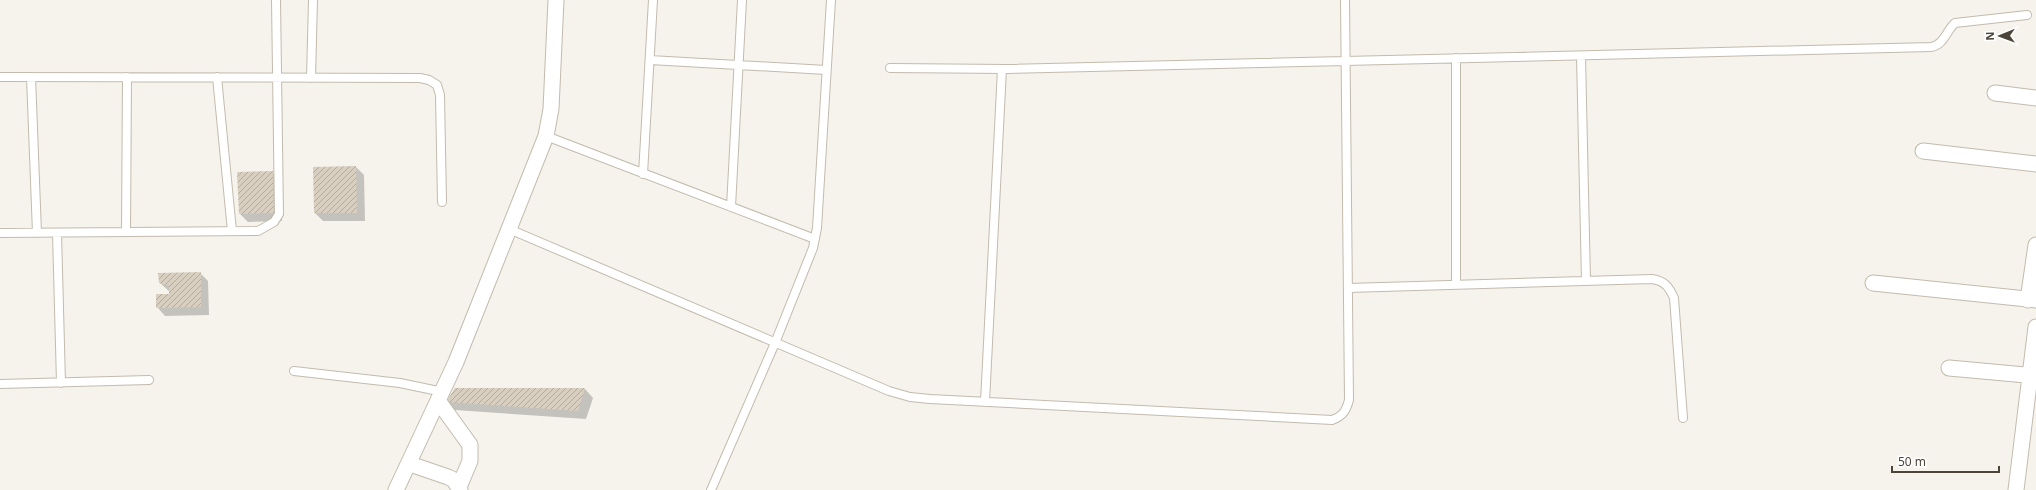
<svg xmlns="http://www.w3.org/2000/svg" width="2036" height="490" font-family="'Noto Sans',sans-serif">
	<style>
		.shadow { fill: #0003 }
		.building { fill: url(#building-hatch) }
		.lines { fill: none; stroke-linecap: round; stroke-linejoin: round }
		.lane-casing { stroke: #c2bbae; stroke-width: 10 }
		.street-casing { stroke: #c2bbae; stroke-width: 17 }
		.lane { stroke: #fff; stroke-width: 8 }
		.street { stroke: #fff; stroke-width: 15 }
	</style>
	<defs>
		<pattern id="building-hatch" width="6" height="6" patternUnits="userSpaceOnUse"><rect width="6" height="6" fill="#d8cfc1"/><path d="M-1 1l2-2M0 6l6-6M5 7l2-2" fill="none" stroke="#b1aa9e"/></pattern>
	</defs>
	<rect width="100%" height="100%" fill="#f6f3ec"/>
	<path class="shadow" d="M356,167L364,175L365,221H323L315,213Z
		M272,172L280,180L282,221L248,222L240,214Z
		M200,273L208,281L209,315L165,316L157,307L170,295V292L160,283Z
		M456,389H585L593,398L586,419L455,410L447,402Z"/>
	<path class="building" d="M356,166L357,213H314L313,167Z
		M273,171L274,213L239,214L237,172Z
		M201,272V307L156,308V294H169V286L159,283L158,273Z
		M455,388H585L578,411L446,402Z"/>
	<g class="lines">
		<defs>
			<path id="lane" d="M1581,56L1586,281
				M650,60L826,70
				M890,68L1007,69L1931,47C1944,45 1946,31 1955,23L2027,15
				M0,77L420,78L429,80L437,85L440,95L442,202
				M31,77L37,233
				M217,77L232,231
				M311,78L313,0
				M546,136L815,239
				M643,174L653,0
				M731,207L742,0
				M509,229L889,391L910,397L930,399L1332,420C1343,416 1346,411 1349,400L1345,0
				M126,232L127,77
				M0,233L258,231L274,222L279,214L276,0
				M57,233L61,383
				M1456,285V58
				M1348,288L1652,279C1665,281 1669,287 1674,298L1683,418
				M294,371L400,383L443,392
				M0,384L149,380
				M985,402L1002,69
				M711,490L775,343L813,248L817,228L831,0"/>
			<path id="street" d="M1995,93L2036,98
				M1923,151L2036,164
				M1873,283L2036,300
				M2028,300L2036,245
				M1949,368L2036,376
				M439,402L470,445V461L459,487
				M410,464L448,477L454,480L460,490
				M396,490L456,362L546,136L551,109L556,0
				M2016,490L2036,327"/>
		</defs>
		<use href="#lane" class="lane-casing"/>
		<use href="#street" class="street-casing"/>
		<use href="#lane" class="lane"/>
		<use href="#street" class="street"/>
	</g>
	<g transform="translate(2000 36) rotate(269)" stroke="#ffffff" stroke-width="3" paint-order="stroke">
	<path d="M0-3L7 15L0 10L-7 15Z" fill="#4b4439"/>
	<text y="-6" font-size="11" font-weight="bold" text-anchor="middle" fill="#4b4439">N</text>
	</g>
	<path d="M1892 466v6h107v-6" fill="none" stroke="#4b4439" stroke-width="2"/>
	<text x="1898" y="466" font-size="12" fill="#4b4439" stroke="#ffffff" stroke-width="3" paint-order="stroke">50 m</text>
</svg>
